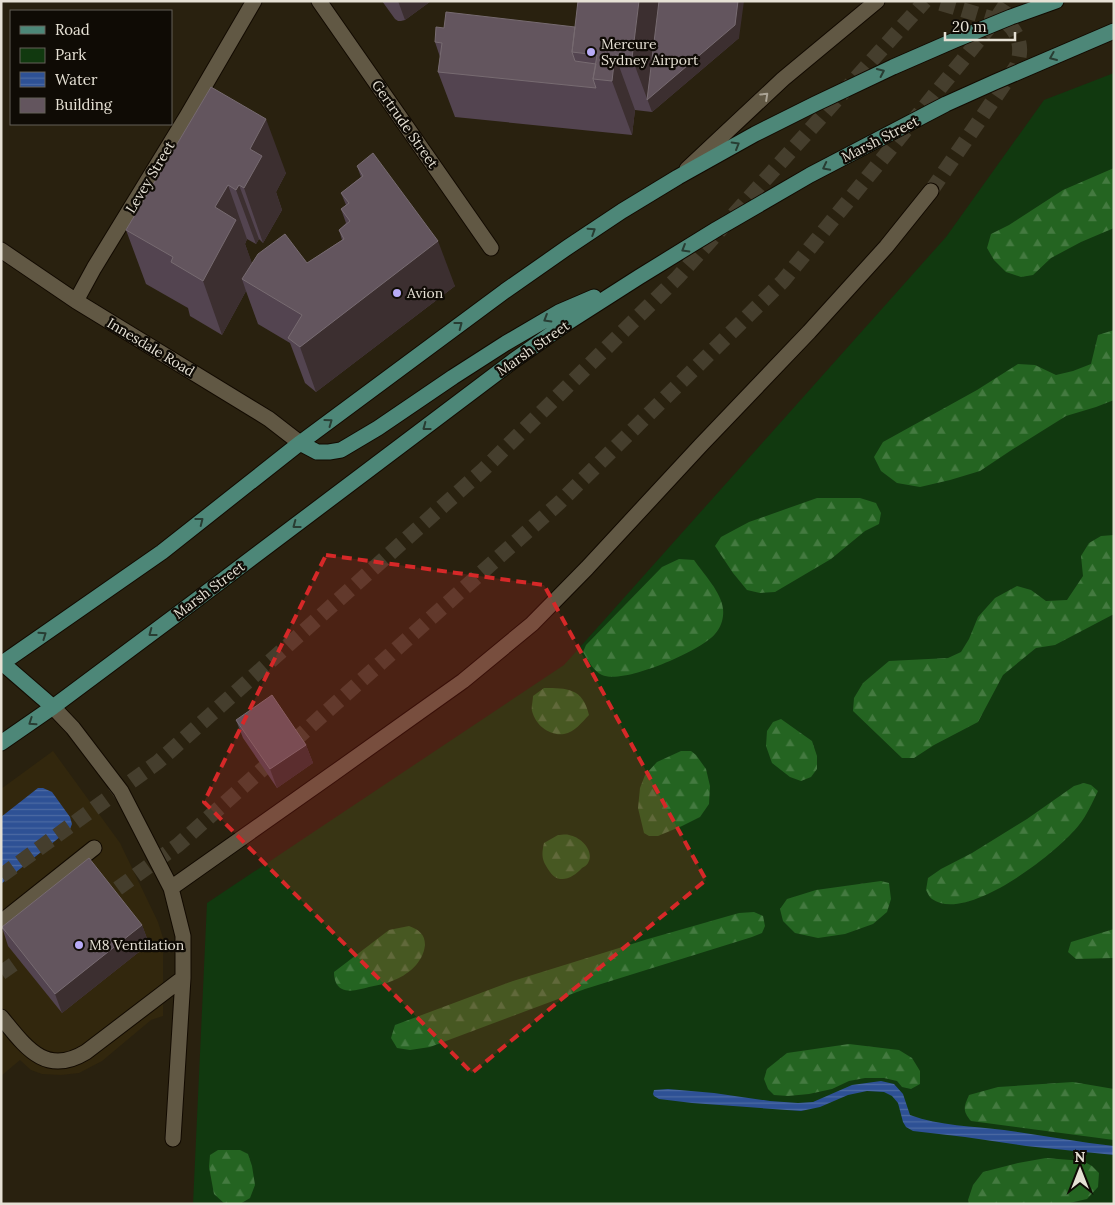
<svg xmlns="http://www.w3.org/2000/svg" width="1115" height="1205" font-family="Lora,serif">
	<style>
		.built { fill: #32270d }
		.green { fill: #11390f }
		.forest { fill: url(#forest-firs) }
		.water { fill: url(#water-rules) }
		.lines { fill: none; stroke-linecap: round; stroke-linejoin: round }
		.minor-tunnel { stroke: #453e2d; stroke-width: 15; stroke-dasharray: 15 8; stroke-linecap: butt }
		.highway-tunnel { stroke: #453e2d; stroke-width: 15; stroke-dasharray: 15 8; stroke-linecap: butt }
		.minor-casing { stroke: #120a00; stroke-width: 17 }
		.major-casing { stroke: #120a00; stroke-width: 17 }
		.minor { stroke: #615844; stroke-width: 15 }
		.major { stroke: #4d8778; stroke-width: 15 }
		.wall { fill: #534450 }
		.shaded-wall { fill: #3c2f30 }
		.building { fill: #63555e; stroke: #776b71 }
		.oneway { stroke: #283d33 }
		.oneway2 { stroke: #aaa394 }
		.marked { fill: #d62828; fill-opacity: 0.2; stroke: #d62828; stroke-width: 4; stroke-dasharray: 10 6; stroke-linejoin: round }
		.poi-dot { fill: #b8abf7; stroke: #0f0b05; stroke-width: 2 }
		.labels { text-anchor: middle; stroke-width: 4.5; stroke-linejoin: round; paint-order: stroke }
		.poi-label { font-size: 14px; fill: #e6e1d5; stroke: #0f0b05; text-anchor: start }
		.street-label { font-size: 14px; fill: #e6e1d5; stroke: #0f0b05 }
	</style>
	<defs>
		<pattern id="forest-firs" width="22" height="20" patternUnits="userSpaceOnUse" patternTransform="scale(1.25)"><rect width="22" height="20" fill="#246421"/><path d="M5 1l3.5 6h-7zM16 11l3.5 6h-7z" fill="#447a40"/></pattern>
		<pattern id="water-rules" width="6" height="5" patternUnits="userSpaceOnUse" patternTransform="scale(1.25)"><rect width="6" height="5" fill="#2e5195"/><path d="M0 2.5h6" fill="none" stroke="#4c6aa3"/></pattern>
	</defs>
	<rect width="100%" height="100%" fill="#29210f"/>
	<path class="built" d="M53,751L120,843L158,922L163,938V1016L151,1020L102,1061L79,1073L61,1075L42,1074L31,1070L20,1060L1,1076V789Z"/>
	<path class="green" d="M1114,73V1204H193L207,903L564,665L946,237L1044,100Z"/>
	<path class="forest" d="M1114,168V228L1081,242L1051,258L1033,275L1021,277L1006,272L994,260L987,248L991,234L1009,225L1063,190Z
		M1114,330V400L1096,407L1066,416L1013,449L980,471L950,480L920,487L897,483L881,471L874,457L883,442L977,390L1018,364L1035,365L1056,375L1073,371L1091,364L1098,335Z
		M817,498H860L876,503L881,513L879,524L865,531L831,559L775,592L760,593L747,590L733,573L715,546L721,537L749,522Z
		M1114,535V614L1055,645L1036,648L1003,675L978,722L934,745L914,758H902L853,711L854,698L863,683L889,661L948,658L961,652L969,639L978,617L995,598L1017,586L1031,590L1046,601L1067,600L1083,576L1081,556L1089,543L1101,536Z
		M679,559L694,560C703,573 722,593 723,609C724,618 721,627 715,634C701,651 623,685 602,675C593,671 588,660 583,652L586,645L662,567Z
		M544,688C567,688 583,688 589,715C582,722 575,732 564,734C550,736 536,726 532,711C531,707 533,701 533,696Z
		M781,719L812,741L817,756V769L811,777L801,781L790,777L772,763L766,746L767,731L773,722Z
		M681,751H691L696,755L706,769L710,786L709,804L700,817L682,826L658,836H649L644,833L638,808L640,788L645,775L657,762Z
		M1084,783L1091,785L1098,791C1092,803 1087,815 1079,825C1058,852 967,924 932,899C929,897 928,893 926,890L928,878L941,869L972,853L1027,819L1074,786Z
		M558,835C561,835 566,834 569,835C581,837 595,851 588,863C587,865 584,867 582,868C573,878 559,885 550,872C542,861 541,856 544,843Z
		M881,881L889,883L891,899L887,912L873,924L845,934L818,938L795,933L783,921L780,909L787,899L816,890Z
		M754,912L763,916L765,926L762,933L752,937L585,989L430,1047L410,1050L397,1048L391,1038L395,1025L513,981L648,939L739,913Z
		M409,926C419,930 425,934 425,945C423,963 408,975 392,981C385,984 377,985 369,987C361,989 350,993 342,989C336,986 334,979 334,972L389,930Z
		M1114,929V958L1076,959L1068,952L1071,942Z
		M849,1044L899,1050L912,1058L920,1071V1084L911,1089L902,1087L897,1081L884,1078H865L849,1081L832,1089L809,1094L788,1096L774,1095L768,1089L764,1079L767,1069L787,1053Z
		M1073,1082L1114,1089V1140L971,1121C962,1110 964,1107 969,1095L998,1087Z
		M218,1150H240L248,1154L252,1166L255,1185L250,1198L240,1204H225L214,1194L209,1167L210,1155Z
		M1046,1158L1083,1161L1092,1166L1099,1173L1098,1187L1087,1199L1065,1204H969L968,1200L973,1185L983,1172L1018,1163Z"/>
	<path class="water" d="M38,788H43L52,792L70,817L72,824L70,829L1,884V817Z
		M881,1081L894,1084L903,1094L910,1115C940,1126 973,1126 1004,1130C1041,1135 1077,1142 1114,1146V1155L1026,1146L965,1137L913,1131L906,1127L903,1122L898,1103L892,1096L884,1092L867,1091L848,1095L820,1107L801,1111L692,1103L659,1099L654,1096L653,1094L654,1090L668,1089L714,1093L770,1101L798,1103L813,1102L852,1085Z"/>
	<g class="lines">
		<path class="minor-tunnel" d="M931,191L1016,67C1023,51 1020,34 1007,23L933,1"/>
		<path class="highway-tunnel" d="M1,876L158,762L484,469L678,277L925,1
			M99,902L178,845L559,503L783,281L996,19L1008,1
			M1,973L36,948"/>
		<defs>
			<path id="minor" d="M319,1L491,248
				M687,169L783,79L877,1
				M1,250L76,301L269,419L300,443
				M76,301L94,268L187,116L254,1
				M53,707L73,728L121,791L171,888L183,936V978L173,1139
				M171,888L331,775L463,681L532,624L587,568L701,445L809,332L886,247L931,191
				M1,922L94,848
				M1,1017C25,1046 45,1077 86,1052L183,978"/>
			<path id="major" d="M300,443L317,452H329L341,450L378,428L453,377L506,343L559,312L594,297
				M1,662L53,707
				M1,664L162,552L300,443L505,291L568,247L622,211L678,177L755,134L815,104L893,67L955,40L1011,17L1056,1
				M1,743L53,707L183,610L513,361L567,323L639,277L717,229L810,175L946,104L995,82L1114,31"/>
		</defs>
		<use href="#minor" class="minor-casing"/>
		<use href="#major" class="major-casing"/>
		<use href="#minor" class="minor"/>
		<use href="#major" class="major"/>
	</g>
	<path class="wall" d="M382,1H431L405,20L401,21H398L395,19Z
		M575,27L739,38L652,112L635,110L632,135L455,117L438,72L440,57L435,42L444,28Z
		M211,87L286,173L276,192L282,210L263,243L259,239L256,244L247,239L245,244L252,264L307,263L342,240L339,230L346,223L341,209L346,205L341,193L361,177L357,166L455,286L316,392L305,383L290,343L258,324L246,291L222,335L190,316L188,308L146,284L126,230Z
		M236,720L306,745L313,763L277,788L243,738Z
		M142,925L149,944L62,1013L8,946L2,927Z"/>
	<path class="shaded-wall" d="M398,1H431L405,20Z
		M639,1H744L739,38L652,112L632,58Z
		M615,55L635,110L632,135L612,81Z
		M266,119L286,173L276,192L282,210L263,243L244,188L250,149Z
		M228,185L247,239L245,244L256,274L242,279L246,291L222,335L203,281L215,207Z
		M239,185L259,239L256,244L236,190Z
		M438,241L455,286L316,392L300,347Z
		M306,745L313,763L277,788L270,769Z
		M142,925L149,944L62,1013L55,994Z"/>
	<path class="building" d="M578,1H639L632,58L615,55L612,81L593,79L597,55L572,52Z
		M659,1H738L735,25L647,100Z
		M446,12L575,27L572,52L575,61L596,64L593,79L596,88L438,72L442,43L435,42L436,27L444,28Z
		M211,87L266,119L250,149L262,156L244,188L239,185L236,190L228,185L215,207L236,220L203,281L171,262L173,257L126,230Z
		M373,153L438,241L300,347L288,338L302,315L242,279L258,254L285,234L307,263L344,239L339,230L350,221L341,209L349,203L341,193L363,176L357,166Z
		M272,695L306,745L270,769L236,720Z
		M89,858L142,925L55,994L2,927Z"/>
	<defs><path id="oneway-chevron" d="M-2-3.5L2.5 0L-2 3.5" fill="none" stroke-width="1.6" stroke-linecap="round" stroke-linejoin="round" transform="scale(1.25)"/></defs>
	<g class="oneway">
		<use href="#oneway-chevron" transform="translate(1053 57) rotate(157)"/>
		<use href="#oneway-chevron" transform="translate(881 72) rotate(-25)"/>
		<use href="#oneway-chevron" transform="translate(736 145) rotate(-30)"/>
		<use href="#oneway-chevron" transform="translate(826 167) rotate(153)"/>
		<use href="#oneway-chevron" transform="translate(592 231) rotate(-33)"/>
		<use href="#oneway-chevron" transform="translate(685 249) rotate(149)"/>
		<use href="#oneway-chevron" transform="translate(547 319) rotate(149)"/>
		<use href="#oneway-chevron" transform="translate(459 325) rotate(-37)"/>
		<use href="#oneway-chevron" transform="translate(329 422) rotate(-36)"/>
		<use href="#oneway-chevron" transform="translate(426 427) rotate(143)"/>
		<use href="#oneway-chevron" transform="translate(200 521) rotate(-38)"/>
		<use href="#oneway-chevron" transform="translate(296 525) rotate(143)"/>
		<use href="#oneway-chevron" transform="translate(152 633) rotate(143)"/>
		<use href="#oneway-chevron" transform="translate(43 635) rotate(-35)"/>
		<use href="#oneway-chevron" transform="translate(32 722) rotate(146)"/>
	</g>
	<use class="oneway2" href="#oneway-chevron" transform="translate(765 96) rotate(-43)"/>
	<path class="marked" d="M326,555L544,585L706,880L472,1073L204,802Z"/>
	<g class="poi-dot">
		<circle cx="591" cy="52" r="5"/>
		<circle cx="397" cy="293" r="5"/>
		<circle cx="79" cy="945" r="5"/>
	</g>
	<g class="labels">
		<g class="poi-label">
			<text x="601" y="49">Mercure<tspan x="601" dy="16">Sydney Airport</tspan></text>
			<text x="407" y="298">Avion</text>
			<text x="89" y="950">M8 Ventilation</text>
		</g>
		<g class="street-label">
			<text transform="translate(405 124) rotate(55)" y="5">Gertrude Street</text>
			<text transform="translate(880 139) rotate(-27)" y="5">Marsh Street</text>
			<text transform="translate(150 177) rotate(-59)" y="5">Levey Street</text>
			<text transform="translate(151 347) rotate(31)" y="5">Innesdale Road</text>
			<text transform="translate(533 348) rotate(-35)" y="5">Marsh Street</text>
			<text transform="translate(209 590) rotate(-37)" y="5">Marsh Street</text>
		</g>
	</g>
	<rect width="1115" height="1205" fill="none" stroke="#e6e1d5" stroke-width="5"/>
	<rect x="10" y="10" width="162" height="115" fill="#0f0b05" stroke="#656158"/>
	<rect x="20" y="26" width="25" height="8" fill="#4d8778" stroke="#656158"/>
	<text x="55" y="35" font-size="15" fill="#e6e1d5">Road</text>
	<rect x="20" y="48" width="25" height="15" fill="#11390f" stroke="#656158"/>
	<text x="55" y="60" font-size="15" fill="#e6e1d5">Park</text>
	<rect x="20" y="72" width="25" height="15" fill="url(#water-rules)" stroke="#656158"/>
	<text x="55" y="85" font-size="15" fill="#e6e1d5">Water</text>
	<rect x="20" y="98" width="25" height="15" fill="#63555e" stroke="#656158"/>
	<text x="55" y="110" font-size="15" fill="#e6e1d5">Building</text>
	<g transform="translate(1080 1170)" stroke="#0f0b05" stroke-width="4" paint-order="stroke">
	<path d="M0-4L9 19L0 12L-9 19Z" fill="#e6e1d5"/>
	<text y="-8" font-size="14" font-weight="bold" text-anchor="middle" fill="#e6e1d5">N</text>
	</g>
	<path d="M945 32v8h70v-8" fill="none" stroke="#e6e1d5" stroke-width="2.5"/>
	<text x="952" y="32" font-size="15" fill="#e6e1d5" stroke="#0f0b05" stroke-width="4" paint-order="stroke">20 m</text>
</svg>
